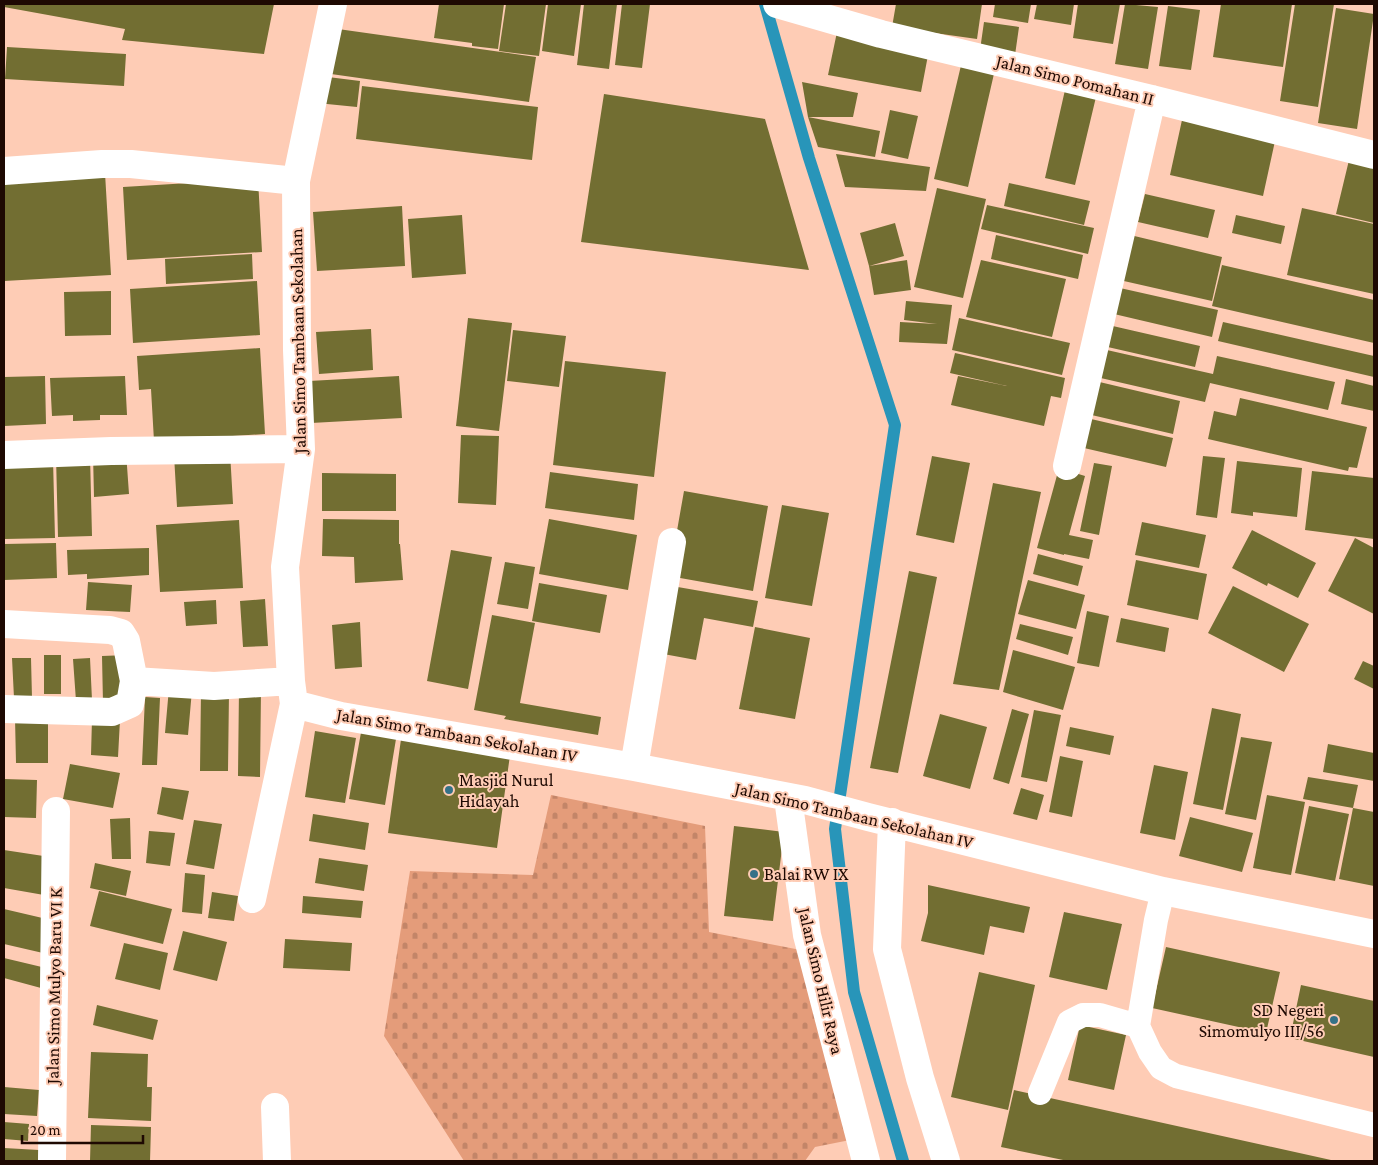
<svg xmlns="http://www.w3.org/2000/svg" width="1378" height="1165" font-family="'Crimson Pro',serif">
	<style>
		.cemetery { fill: url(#cemetery-stones) }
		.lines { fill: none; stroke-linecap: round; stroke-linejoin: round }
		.stream { stroke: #2895b9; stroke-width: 12 }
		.building { fill: #726e32 }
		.lane { stroke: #fff; stroke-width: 24 }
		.street { stroke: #fff; stroke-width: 28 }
		.poi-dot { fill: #357188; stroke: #feccb5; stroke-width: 2 }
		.labels { text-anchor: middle; stroke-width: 4; stroke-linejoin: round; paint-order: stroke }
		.street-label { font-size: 18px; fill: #1e0902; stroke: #feccb5 }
		.poi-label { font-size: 18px; fill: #1e0902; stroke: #feccb5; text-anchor: start }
	</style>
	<defs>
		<pattern id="cemetery-stones" width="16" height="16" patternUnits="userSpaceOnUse" patternTransform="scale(1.25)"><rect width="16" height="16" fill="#e49c7a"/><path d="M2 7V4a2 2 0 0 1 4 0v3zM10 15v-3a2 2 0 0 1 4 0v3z" fill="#c38568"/></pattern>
	</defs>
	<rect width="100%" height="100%" fill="#feccb5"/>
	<path class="cemetery" d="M551,795L705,826L709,932L811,952L860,1138L815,1147L805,1161H464L384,1036L410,871L533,875Z"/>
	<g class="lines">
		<path class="stream" d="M765,4L809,158L895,425L835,829L854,992L903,1161"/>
	</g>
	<path class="building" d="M4,4H274L264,54L122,40L125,29L4,7Z
		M439,4H504L498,49L472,46V43L434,38Z
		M506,4H546L539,56L499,51Z
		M548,4H581L574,56L542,51Z
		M584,4H617L609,69L577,65Z
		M622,4H650L642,68L615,65Z
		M896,4H982L977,39L892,27Z
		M995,4H1031L1028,23L993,17Z
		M1037,4H1074L1071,25L1034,19Z
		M1078,4H1120L1113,44L1073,38Z
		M1125,4L1158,7L1148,69L1115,64Z
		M1221,4H1292L1283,67L1213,57Z
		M1295,4H1334L1318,107L1280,101Z
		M1168,6L1200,10L1191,70L1159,66Z
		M1336,8L1374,14L1357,129L1318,123Z
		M984,22L1019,27L1015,55L980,50Z
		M338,29L536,57L529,102L331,74Z
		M837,32L929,50L921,92L828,75Z
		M7,47L126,54L124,86L5,79Z
		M963,57L996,65L968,187L934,179Z
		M320,76L360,81L357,107L317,103Z
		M802,82L858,93L853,117H808L880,131L875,157L818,147L808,117Z
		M362,86L538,107L532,160L356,139Z
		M1065,90L1096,97L1075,185L1045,178Z
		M604,94L765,119L809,270L581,242Z
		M890,110L918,116L908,159L881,153Z
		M1182,120L1275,141L1263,196L1170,175Z
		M836,154L930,167L926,191L845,187Z
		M1350,156L1374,161V223L1336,214Z
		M105,173L111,275L4,281V179Z
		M258,179L262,252L127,260L123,187Z
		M1009,183L1090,201L1084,225L1004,206Z
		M937,188L986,199L963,298L914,287Z
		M1145,194L1215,210L1208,238L1138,222Z
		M987,205L1094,228L1088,254L981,229Z
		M402,206L405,266L317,271L313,212Z
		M1302,208L1374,224V294L1287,275Z
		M462,215L466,274L412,278L408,219Z
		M1236,215L1285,226L1281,244L1232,233Z
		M895,223L904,256L869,266L907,260L911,290L874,295L869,266L860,233Z
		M1126,234L1222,257L1212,301L1115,279Z
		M996,235L1083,255L1078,279L991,259Z
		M252,254L253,279L166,284L165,259Z
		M981,260L1066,279L1052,337L966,317Z
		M1222,265L1374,300V343L1212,306Z
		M257,281L260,335L133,343L130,289Z
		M1120,288L1218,310L1212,337L1114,314Z
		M111,291V335L65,336L64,292Z
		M906,301L952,305L947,344L899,342L900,322L937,324L904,320Z
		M468,318L512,323L499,431L456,426Z
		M959,318L1070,343L1062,375L952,350Z
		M1223,322L1374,356V377L1218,341Z
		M1104,324L1200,346L1195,367L1099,345Z
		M371,329L373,370L319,374L316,332Z
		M513,330L566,336L559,387L507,381Z
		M260,348L265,434L154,441L151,389L139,390L137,356Z
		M1098,348L1213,374L1217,356L1335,382L1328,410L1210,383L1205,402L1092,376Z
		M955,353L1065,378L1061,398L1051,396L1044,426L951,405L958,376L1007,386L950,373Z
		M565,361L666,372L654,477L553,465Z
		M45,376L46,424L4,426V377Z
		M125,376L127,415H100V420L73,421V415L52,416L50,378Z
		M399,376L402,418L311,423L309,381Z
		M1346,379L1374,386V411L1341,404Z
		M1091,380L1180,401L1173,434L1083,413Z
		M1240,398L1367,427L1357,468L1349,467L1348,471L1208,439L1214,411L1236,416Z
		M1091,419L1173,438L1166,467L1084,448Z
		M461,435L499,436L496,505L458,503Z
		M126,452L129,494L94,497L93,454Z
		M230,452L233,504L177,507L174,455Z
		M90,455L92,536L58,537L56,456Z
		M932,456L970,463L954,543L916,535Z
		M1203,456L1225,458L1217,518L1196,515Z
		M53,459L55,538L4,539V460Z
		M1237,461L1302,468L1297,517L1253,512V516L1231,513Z
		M1094,463L1112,466L1099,535L1080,531Z
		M1059,468L1085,476L1069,535L1093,540L1089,559L1064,554V555L1037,548Z
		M1312,471L1374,478V539L1305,530Z
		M550,472L638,484L634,520L545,508Z
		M322,473L396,474V511H322Z
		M993,483L1041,492L999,690L953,684Z
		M684,491L768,506L753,591L669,576Z
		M782,505L829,513L812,606L765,598Z
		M323,519L399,520V544H400L403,580L355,583L354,557L322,556Z
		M549,519L637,535L628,590L539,574Z
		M239,520L243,588L160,592L156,525Z
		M1142,522L1206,535L1199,568L1135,555Z
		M1252,530L1316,563L1298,598L1268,583L1267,586L1232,568Z
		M1355,538L1374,548V614L1328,591Z
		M56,543L57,578L4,580V544Z
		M149,548V575L87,579V574L68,575L67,550Z
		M451,550L492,557L468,689L427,681Z
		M1038,554L1083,566L1078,586L1033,574Z
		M1136,560L1207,574L1198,620L1127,605Z
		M505,562L535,567L528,609L497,604Z
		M909,571L937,577L898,773L870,768Z
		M1028,580L1085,595L1076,629L1018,614Z
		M88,582L132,585L130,612L86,610Z
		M539,583L607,595L600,633L532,621Z
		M672,586L758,601L753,627L704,618L696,660L658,653Z
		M1233,586L1309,624L1284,672L1208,633Z
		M265,599L268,646L243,647L240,601Z
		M216,600L217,624L186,626L184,602Z
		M1087,611L1109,616L1099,667L1077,663Z
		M492,615L535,623L520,703L601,717L598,735L504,719L506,716L474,710Z
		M1121,618L1169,628L1165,652L1116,642Z
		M360,622L362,667L335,669L332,625Z
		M1020,624L1073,637L1068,655L1016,639Z
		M755,627L810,638L795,719L739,709Z
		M1013,650L1075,667L1063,710L1003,692Z
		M44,655H61V694H44Z
		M128,655L129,702L103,703L102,656Z
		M12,658H31L32,698H14Z
		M90,658L92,700L76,701L73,659Z
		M1363,661L1374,666V689L1354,679Z
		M169,688L192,690L188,735L165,733Z
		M239,689L261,690L260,777L238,776Z
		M201,691L229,692L228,771H200Z
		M145,697L160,698L157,765H142Z
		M1212,708L1241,714L1223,810L1193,804Z
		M1012,709L1029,714L1009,784L993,779Z
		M1034,710L1061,715L1047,782L1021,777Z
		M940,714L987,727L970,789L923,776Z
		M15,718H48V763H16Z
		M92,719L120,720L118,757L91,755Z
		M362,727L397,733L385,805L349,799Z
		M1070,727L1114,736L1110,755L1066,746Z
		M315,731L356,738L345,803L305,797Z
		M402,732L511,748L497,848L388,833Z
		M1241,737L1272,742L1256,820L1225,814Z
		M1328,744L1374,753V781L1323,772Z
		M1060,756L1083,761L1072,817L1049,812Z
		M70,764L120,773L113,808L63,799Z
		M1154,765L1188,772L1175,840L1140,833Z
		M1308,777L1358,785L1353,808L1303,799Z
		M4,779L37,780L36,818L4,817Z
		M162,787L189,791L183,820L157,814Z
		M1021,788L1044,795L1037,820L1013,814Z
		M1267,795L1305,802L1291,875L1253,868Z
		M1309,806L1349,814L1335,881L1295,873Z
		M1353,808L1374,812V886L1339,879Z
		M313,814L369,823L365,850L309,841Z
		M1190,817L1253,833L1242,872L1179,856Z
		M130,818L131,859H112L110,819Z
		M194,820L222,824L214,869L186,864Z
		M734,826L784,832L773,921L724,916Z
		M149,831L175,833L170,866L146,863Z
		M4,850L50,857L44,895L4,888Z
		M319,858L368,865L364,891L315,883Z
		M95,863L131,871L126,896L90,888Z
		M185,873L205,875L202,914L182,912Z
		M928,885L1030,907L1024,933L990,926L984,955L921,941L928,913Z
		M99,891L172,909L163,944L90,926Z
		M212,892L238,896L234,921L208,918Z
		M303,896L363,901L361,918L302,913Z
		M4,909L51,920L43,953L4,944Z
		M1064,912L1122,924L1107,990L1049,977Z
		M183,931L227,942L217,981L173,970Z
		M285,939L352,943L350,971L283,968Z
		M124,943L168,953L160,990L115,979Z
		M1166,947L1280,972L1266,1033L1152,1008Z
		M4,958L46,968L41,988L4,978Z
		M979,972L1035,985L1008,1110L951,1097Z
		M1301,985L1374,1001V1057L1290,1038Z
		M97,1005L158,1020L153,1040L93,1025Z
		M1080,1025L1126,1035L1114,1090L1068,1080Z
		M91,1052L148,1054L147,1087H152L151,1121L88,1118Z
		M4,1087L39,1090L37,1116L4,1114Z
		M1014,1090L1331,1160V1161H1068L1001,1147Z
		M4,1122L29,1124L28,1141L4,1139Z
		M91,1125L151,1127L150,1161H90Z
		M4,1148L39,1150L38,1161H4Z"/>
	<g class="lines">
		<path class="lane" d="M1163,891L1156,920L1138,1026L1150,1052L1161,1068L1176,1076L1374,1125
			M1040,1093L1069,1022L1083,1015H1100L1138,1026"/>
		<path class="street" d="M333,4L296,181L297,350L301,449L285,567L291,681L294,704L341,716L634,767L805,800L868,817L1163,891L1374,934
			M777,4L881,34L1152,99L1374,155
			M4,171L102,164H131L296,181
			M4,455L111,451L301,449
			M1067,466L1152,99
			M4,624L110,630L121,633L126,641L134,681L214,686L291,681
			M4,709L112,712L130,704L134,681
			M634,767L672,542
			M788,798L807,935L866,1161
			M892,822L887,949L920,1078L946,1161
			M252,899L294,704
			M275,1107L277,1161
			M52,1161L56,811"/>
	</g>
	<g class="poi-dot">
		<circle cx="449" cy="790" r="5"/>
		<circle cx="754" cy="874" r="5"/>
		<circle cx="1334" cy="1020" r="5"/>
	</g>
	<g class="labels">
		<g class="street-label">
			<text transform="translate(1075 80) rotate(14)" y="6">Jalan Simo Pomahan II</text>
			<text transform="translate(298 341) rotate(-91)" y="6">Jalan Simo Tambaan Sekolahan</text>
			<text transform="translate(457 735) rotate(10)" y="6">Jalan Simo Tambaan Sekolahan IV</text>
			<text transform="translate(854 815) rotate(13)" y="6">Jalan Simo Tambaan Sekolahan IV</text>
			<text transform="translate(821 981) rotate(77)" y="6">Jalan Simo Hilir Raya</text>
			<text transform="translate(54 986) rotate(-89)" y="6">Jalan Simo Mulyo Baru VI K</text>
		</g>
		<g class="poi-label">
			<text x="459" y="786">Masjid Nurul<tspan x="459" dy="21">Hidayah</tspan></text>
			<text x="764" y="880">Balai RW IX</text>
			<text x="1324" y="1016" text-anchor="end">SD Negeri<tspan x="1324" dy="21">Simomulyo III/56</tspan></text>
		</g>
	</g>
	<rect width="1378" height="1165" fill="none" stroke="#1e0902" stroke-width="10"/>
	<path d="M22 1135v8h121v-8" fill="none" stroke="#1e0902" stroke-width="2.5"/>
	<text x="30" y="1135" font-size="15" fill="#1e0902" stroke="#feccb5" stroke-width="4" paint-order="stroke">20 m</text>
</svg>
